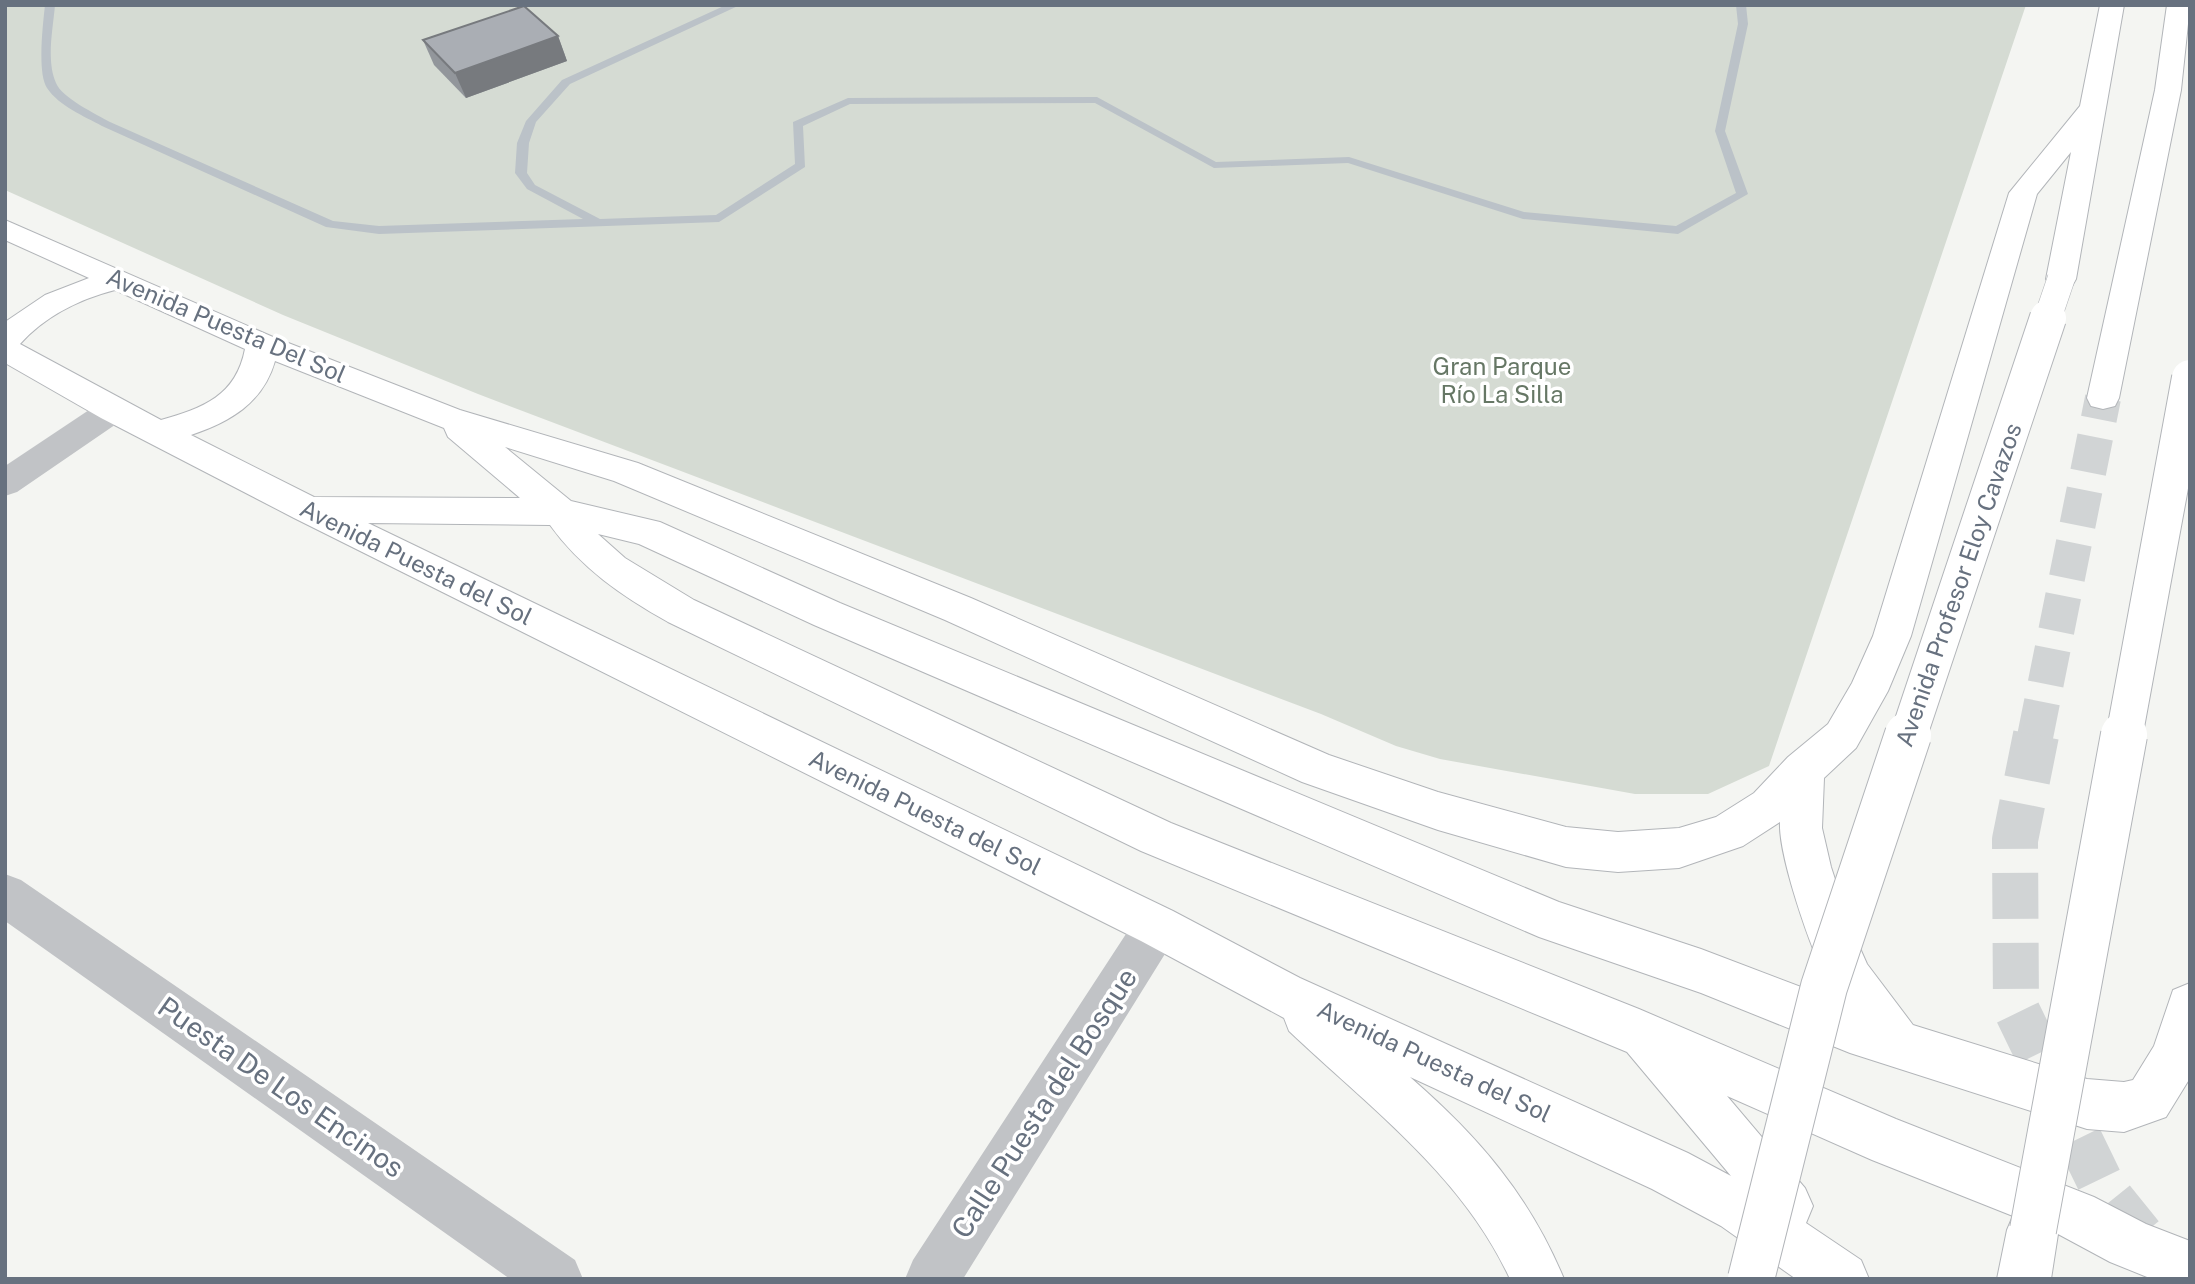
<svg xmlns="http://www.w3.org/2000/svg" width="2195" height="1284" font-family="'Public Sans',sans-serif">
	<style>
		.green { fill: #d5dbd3 }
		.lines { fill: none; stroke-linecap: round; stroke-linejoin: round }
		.stream { fill: #bbc2c8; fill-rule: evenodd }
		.major-tunnel-far1 { stroke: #d1d4d5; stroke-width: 36; stroke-dasharray: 36 18; stroke-linecap: butt }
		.major-tunnel { stroke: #d1d4d5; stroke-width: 46; stroke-dasharray: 46 24; stroke-linecap: butt }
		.major-casing { stroke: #b2b5b9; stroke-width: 2 }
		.minor { fill: #c1c3c6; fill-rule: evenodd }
		.major { fill: #fff; fill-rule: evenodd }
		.major-bridge-far2-casing { stroke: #b2b5b9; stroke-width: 28; stroke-linecap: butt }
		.major-bridge-far1-casing { stroke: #b2b5b9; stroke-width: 38; stroke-linecap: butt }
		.major-bridge-casing { stroke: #b2b5b9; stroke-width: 48; stroke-linecap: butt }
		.major-bridge-far2 { stroke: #fff; stroke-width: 27 }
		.major-bridge-far1 { stroke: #fff; stroke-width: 36 }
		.major-bridge { stroke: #fff; stroke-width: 46 }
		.wall { fill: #92969b }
		.shaded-wall { fill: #777a7e }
		.building { fill: #aaaeb4; stroke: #777a7e; stroke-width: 2 }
		.labels { text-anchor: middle; stroke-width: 7; stroke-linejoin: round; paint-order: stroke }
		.street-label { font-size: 24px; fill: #67717f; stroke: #fff }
		.park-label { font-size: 24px; fill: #667765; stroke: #fff }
		.near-street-label { font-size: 28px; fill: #67717f; stroke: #fff }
	</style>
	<rect width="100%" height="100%" fill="#f4f5f2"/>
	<path class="green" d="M5,5H2026L1769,766L1708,794H1635L1440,759L1396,746L1321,714L478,394L283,315L5,190Z"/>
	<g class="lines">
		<path class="stream" d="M45,5H55C53,29 46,60 56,83C62,98 96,114 110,122L333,221L379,226L583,219L527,189L515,173L517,143L526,121L562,80L726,5H740L570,84L536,122L529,143L527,173L535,185L600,219L716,215L795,164L793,122L848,98L1097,97L1216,162L1349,157L1524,212L1676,226L1736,193L1715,131L1738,24L1736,5H1746L1748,24L1725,131L1748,194L1678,234L1523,219L1348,163L1214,168L1095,103L850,104L803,126L805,167L719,222L379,234L326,227L102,126C84,116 59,106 47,88C37,73 43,24 45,5Z"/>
		<path class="major-tunnel-far1" d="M2035,737L2103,398"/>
		<path class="major-tunnel" d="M2036,735L2015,840L2016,1009L2104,1190L2154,1252"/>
		<defs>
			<path id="major" d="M2100,5H2124L2076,279L2072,286L2061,289L2050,286L2046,279L2071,152L2037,194L1911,636L1888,691L1856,748L1824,778L1822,828L1831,867L1851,928L1867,964L1913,1025L2087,1079L2124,1082L2133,1080L2154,1046L2173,990L2190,983V1078L2166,1117L2124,1132L2087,1129L1850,1053L1701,993L1539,937L814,625L639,544L598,534L625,558L694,600L1171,823L1639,1009L1896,1119L2094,1197L2146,1224L2190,1241V1279H2152L2110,1262L2058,1234L2051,1279H1997L2007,1230L2013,1216L1872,1160L1727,1096L1805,1188L1813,1206L1806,1223L1861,1260L1869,1279H1796L1721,1226L1652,1189L1410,1077C1478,1136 1529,1195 1564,1279H1510C1463,1176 1369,1107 1289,1031L1284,1018L1141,941L294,518L101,418L5,363V322L45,295L89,278L5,240V220L273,337L460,410L638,463L971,598L1329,755L1438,792L1566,827L1618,832L1679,828L1716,817L1754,793L1788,757L1828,724L1852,683L1873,636L2009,193L2080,106ZM115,290L245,349C236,396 203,408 161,420L20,344C45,316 80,299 115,290ZM275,361L444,428L448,437L520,498L314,497L191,435C230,422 263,403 275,361ZM505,447L614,481L945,620L1302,782L1438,830L1566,867L1618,872L1679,868L1743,846L1780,822C1778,857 1817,971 1838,1001L1701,949L1559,902L840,603L660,522L571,501ZM368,523L550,525C581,568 622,596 668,622L1141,851L1627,1052L1731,1176L1688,1153L1300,978L1173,911Z
				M2167,5H2190L2181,90L2119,398L2115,406L2103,409L2091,406L2087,398L2155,90Z"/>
		</defs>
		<use href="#major" class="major-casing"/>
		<path class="minor" d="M113,398L125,402L130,410L125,418L17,492L5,496V466L101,402Z
			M5,874L21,880L575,1260L583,1279H510L5,921Z
			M1157,905L1173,911L1180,926L1173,941L963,1279H905L913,1260L1141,911Z"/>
		<use href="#major" class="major"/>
		<defs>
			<path id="major-bridge-far2" d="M2047,320L2061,279"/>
			<path id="major-bridge-far1" d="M1908,737L2048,318
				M2124,737L2190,378"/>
			<path id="major-bridge" d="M2033,1230L2124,735
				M1751,1279L1824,987L1908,735"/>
		</defs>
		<use href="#major-bridge-far2" class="major-bridge-far2-casing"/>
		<use href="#major-bridge-far1" class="major-bridge-far1-casing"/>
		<use href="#major-bridge" class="major-bridge-casing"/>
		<use href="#major-bridge-far2" class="major-bridge-far2"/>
		<use href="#major-bridge-far1" class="major-bridge-far1"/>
		<use href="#major-bridge" class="major-bridge"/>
	</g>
	<path class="wall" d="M558,36L567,61L466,98L434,65L423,40Z"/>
	<path class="shaded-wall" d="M558,36L567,61L466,98L455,73Z"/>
	<path class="building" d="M524,6L558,36L455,73L423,40Z"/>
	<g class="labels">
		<g class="street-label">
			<text transform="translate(226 326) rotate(23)" y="8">Avenida Puesta Del Sol</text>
			<text transform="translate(416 563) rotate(26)" y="8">Avenida Puesta del Sol</text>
			<text transform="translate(1959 585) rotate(-71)" y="8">Avenida Profesor Eloy Cavazos</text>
			<text transform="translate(925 813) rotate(26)" y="8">Avenida Puesta del Sol</text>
			<text transform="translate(1434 1062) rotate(25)" y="8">Avenida Puesta del Sol</text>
		</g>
		<g class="park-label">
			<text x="1502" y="375">Gran Parque<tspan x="1502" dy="28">Río La Silla</tspan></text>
		</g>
		<g class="near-street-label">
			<text transform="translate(281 1087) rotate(35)" y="10">Puesta De Los Encinos</text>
			<text transform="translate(1044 1103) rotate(-57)" y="10">Calle Puesta del Bosque</text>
		</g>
	</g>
	<rect width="2195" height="1284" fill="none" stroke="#67717f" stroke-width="14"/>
</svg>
